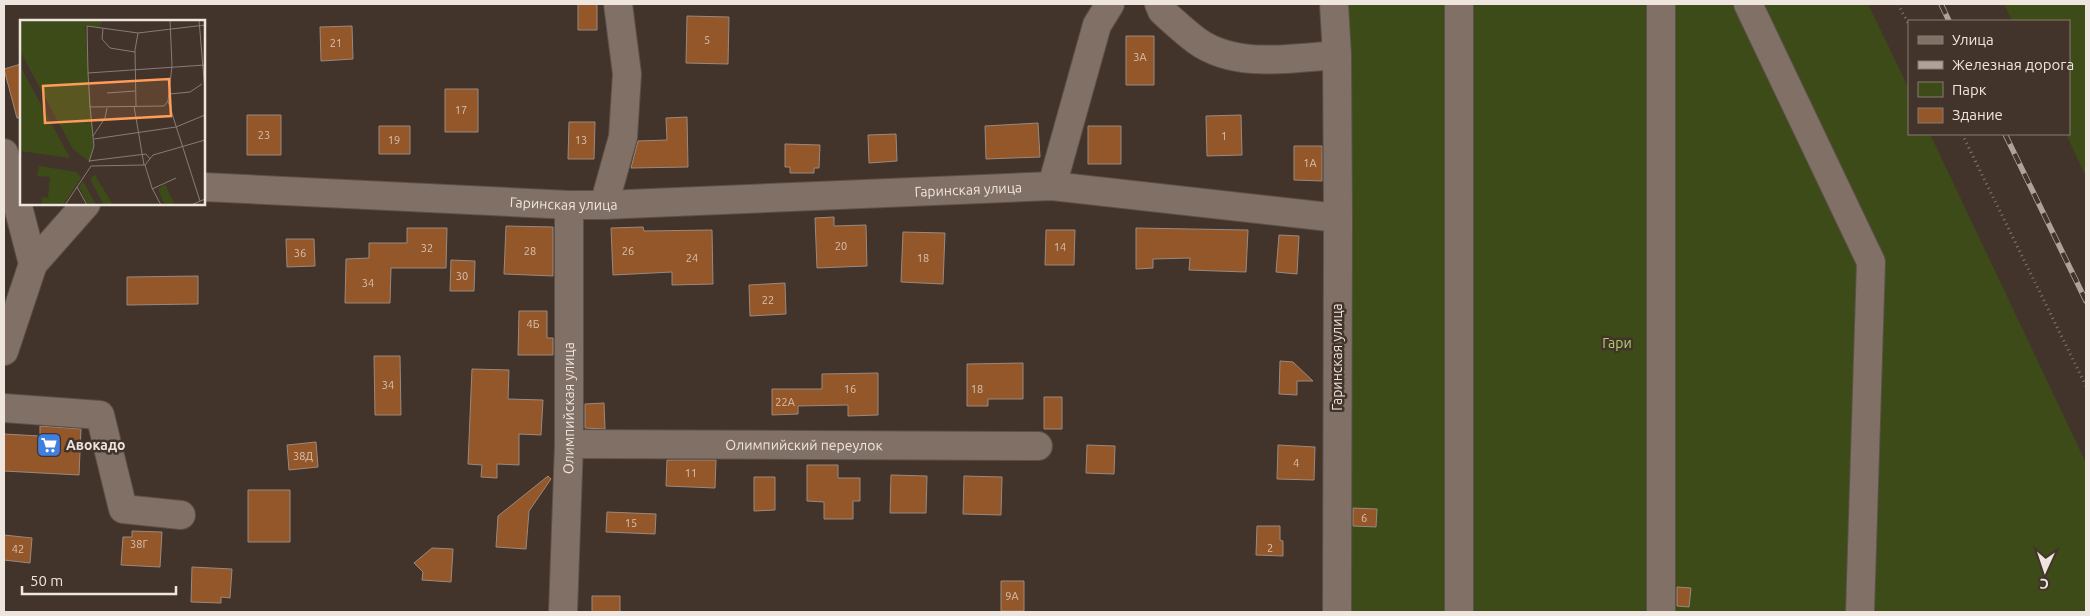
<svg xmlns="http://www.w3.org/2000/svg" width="2090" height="616" font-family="Ubuntu,sans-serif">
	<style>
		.green { fill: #3d4b19 }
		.building { fill: #94572a; stroke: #9a897e }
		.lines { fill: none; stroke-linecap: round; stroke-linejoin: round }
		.minor-casing { stroke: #5c5048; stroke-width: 30 }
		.path { stroke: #847770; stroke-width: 3; stroke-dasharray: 1 4; stroke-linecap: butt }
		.minor { stroke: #807065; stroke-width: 28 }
		.rail-casing { stroke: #aea29b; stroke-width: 5.5 }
		.rail { stroke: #43342b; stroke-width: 4; stroke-dasharray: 11; stroke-linecap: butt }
		.labels { text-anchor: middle; stroke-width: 5; stroke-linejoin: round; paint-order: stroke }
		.number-label { font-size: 11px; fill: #d8c2b2 }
		.street-label { font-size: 14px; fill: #efe5df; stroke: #43342b }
		.park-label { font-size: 14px; fill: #b1cf6d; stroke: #43342b }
		.poi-label { font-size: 14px; font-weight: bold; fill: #efe5df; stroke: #43342b; text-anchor: start }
		.inset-road { fill: none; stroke: #887b73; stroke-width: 1 }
		.view { fill: #fe9c58; fill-opacity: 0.15; stroke: #fe9c58; stroke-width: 2.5 }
		.inset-edge { fill: none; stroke: #efe5df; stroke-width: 2.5 }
	</style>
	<rect width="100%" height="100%" fill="#43342b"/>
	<path class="green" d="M1346,4H1868L1909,89V134H1930L2086,463V612H1347Z
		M2004,4H2086V177L2066,134H2069V21H2012Z"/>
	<path class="building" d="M578,4H597V30H578Z
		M687,16L729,17L728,64L686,63Z
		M352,26L353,59L321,61L320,27Z
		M1126,36H1154V85H1126Z
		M21,64V118H17L4,69Z
		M445,89H478V132H445Z
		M247,115H281V155H247Z
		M1241,115L1242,155L1207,156L1206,116Z
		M687,117L688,167L631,168L638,141L667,140L666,118Z
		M569,122H595L594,159H568Z
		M1038,123L1040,157L986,159L985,126Z
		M379,126H410V154H379Z
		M1088,126H1121V164H1088Z
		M896,134L897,161L869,163L868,135Z
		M785,144L820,145L819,168H814V173H790V167H785Z
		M1294,146H1322V181L1294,180Z
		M834,217V226L866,225L867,266L817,268L815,218Z
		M506,226L553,227V276L504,274Z
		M643,227L644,231L712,230L713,284L672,285V272L613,275L611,228Z
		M407,228H447L446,268H391L390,303H345L346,259L369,258V243H407Z
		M1136,228L1248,230L1246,272L1189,270L1190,258L1153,259V268L1136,269Z
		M1046,230H1075L1074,265H1045Z
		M903,232L945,233L943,284L901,282Z
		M1279,235L1299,236L1297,274L1276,272Z
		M286,239H314L315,266L287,267Z
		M451,260L475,261L474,291H450Z
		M198,276V304L127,305V277Z
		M785,283L786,314L750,316L749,285Z
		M519,311H547V338H553V355H518Z
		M374,356H400L401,415H375Z
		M1280,361L1293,362L1313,381H1297V395L1279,394Z
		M1023,363V399H988V406H967V364Z
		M472,369L509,370L508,399L543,400L541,435L519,434V465L497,464V478L481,477L482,465L468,464Z
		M878,373V415L848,416V405L798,406V414L772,415V389H822V374Z
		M1044,397H1062V429H1044Z
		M604,403L605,429L585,428V404Z
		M40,426L81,429L79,475L4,471V434L40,436Z
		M316,442L318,467L289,470L287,445Z
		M1087,445L1115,446L1114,474L1086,473Z
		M1278,445L1315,447L1314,480L1277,479Z
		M667,460H716L715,488L666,486Z
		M807,465H838V478H860V501H853V519H824V502L807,501Z
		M891,475L927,476L926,513H890Z
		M548,476L551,479L529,511L526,549L496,547L498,516Z
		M964,476L1002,477L1001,515L963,514Z
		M754,477H775V510L754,511Z
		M248,490H290V542H248Z
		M1353,508L1377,509L1376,527L1353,526Z
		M607,512L656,514L655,534L606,532Z
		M1257,526H1280V540L1283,541V556L1256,555Z
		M132,531L162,532L160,567L121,565L123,537H132Z
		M4,535L32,538L30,563L4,560Z
		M432,548L453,549L451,582L422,580L423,572L414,563Z
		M192,567L232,569L230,598L221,597V603L191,602Z
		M1001,581H1024V611H1001Z
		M1677,587L1691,588L1689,607L1677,606Z
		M592,596H620V612H592Z"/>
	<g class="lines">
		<defs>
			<g id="minor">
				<path d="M1159,4L1162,11C1173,21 1185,32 1197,41C1236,69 1292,58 1337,55"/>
				<path d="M1334,4L1337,55L1338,218"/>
				<path d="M1459,4V612"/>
				<path d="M1661,4V612"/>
				<path d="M1748,4L1871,262L1860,612"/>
				<path d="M4,153L33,264L4,351"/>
				<path d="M1052,186L1097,25L1110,4"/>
				<path id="s1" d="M204,187L569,205H604L1052,186L1338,218L1337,612"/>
				<path d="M604,205L623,137L627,74L618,4"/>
				<path d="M33,264L86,204"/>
				<path d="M4,408L100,415L123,509L181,515"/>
				<path id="s2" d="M569,444L1038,446"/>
				<path id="s3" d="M563,612L569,444V205"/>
			</g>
		</defs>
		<use href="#minor" class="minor-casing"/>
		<path class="path" d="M1898,4L1909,25
			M1962,134L2086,386"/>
		<use href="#minor" class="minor"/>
		<defs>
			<path id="rail" d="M1941,4L1949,21
				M2005,134L2086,301"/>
		</defs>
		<use href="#rail" class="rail-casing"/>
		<use href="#rail" class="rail"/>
	</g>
	<defs>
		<symbol id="supermarket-square" viewBox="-11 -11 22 22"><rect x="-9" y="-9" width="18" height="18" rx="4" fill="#3f7fe0" stroke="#43342b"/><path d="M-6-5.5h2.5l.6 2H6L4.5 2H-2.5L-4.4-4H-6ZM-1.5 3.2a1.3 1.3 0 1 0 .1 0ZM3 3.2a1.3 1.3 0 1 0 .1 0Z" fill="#fff"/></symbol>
	</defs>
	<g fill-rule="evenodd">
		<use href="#supermarket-square" x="35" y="431" width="28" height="28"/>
	</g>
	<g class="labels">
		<g class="number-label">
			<text x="707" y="44">5</text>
			<text x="336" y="47">21</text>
			<text x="1140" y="61">3А</text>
			<text x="461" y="114">17</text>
			<text x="264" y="139">23</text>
			<text x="1224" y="140">1</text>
			<text x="394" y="144">19</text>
			<text x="581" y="144">13</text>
			<text x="1310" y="167">1А</text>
			<text x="841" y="250">20</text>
			<text x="1060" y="251">14</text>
			<text x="427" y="252">32</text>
			<text x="530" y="255">28</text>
			<text x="628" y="255">26</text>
			<text x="300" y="257">36</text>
			<text x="692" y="262">24</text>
			<text x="923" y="262">18</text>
			<text x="462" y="280">30</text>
			<text x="368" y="287">34</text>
			<text x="768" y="304">22</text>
			<text x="533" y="328">4Б</text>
			<text x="388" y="389">34</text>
			<text x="850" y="393">16</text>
			<text x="977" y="393">18</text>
			<text x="785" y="406">22А</text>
			<text x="303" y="460">38Д</text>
			<text x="1296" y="467">4</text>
			<text x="691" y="477">11</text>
			<text x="1364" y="522">6</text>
			<text x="631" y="527">15</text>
			<text x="139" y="548">38Г</text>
			<text x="1270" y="552">2</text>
			<text x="18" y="553">42</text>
			<text x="1012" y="600">9А</text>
		</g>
		<g class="street-label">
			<text dy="5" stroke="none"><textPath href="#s1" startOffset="765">Гаринская улица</textPath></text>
			<text dy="5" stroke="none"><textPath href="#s1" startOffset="360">Гаринская улица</textPath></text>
			<text transform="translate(1337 357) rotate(-90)" y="5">Гаринская улица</text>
			<text dy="5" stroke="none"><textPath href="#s3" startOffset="204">Олимпийская улица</textPath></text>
			<text dy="5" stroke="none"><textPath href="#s2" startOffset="235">Олимпийский переулок</textPath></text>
		</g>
		<g class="park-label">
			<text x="1617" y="348">Гари</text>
		</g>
		<g class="poi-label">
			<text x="66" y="450">Авокадо</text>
		</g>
	</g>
	<g transform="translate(20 20)">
		<rect width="185" height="185" fill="#43342b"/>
		<path d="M0,0H82L80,7L65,6L74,126L69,141L53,129L0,31ZM0,46L50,138L0,131ZM19,146L57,152L61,158L43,185H22V177L28,178L30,157L17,156ZM75,155L93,185H84L70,159ZM63,161L76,185H68L59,167ZM145,164L154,184V185H146L143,181L138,169Z" fill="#3d4b19"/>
		<path class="inset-road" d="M150,0L152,46L148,81L180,181M179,0L185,71M67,6L118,13L185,5M67,6L68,53M83,9L82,19L90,28L115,32M87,73L115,71M150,74L170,72L182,64M148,81L144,86L70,87L68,53L185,45M114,86L124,145M116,86L115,30L118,13M73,116L85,98L87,88M74,119L156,107L185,95M69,141L126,134L130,139M69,142L74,126L70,87M125,145L133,135L185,120M71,146L125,145L132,168L141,185M57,167L67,185M132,169L156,158M45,185L71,146M171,185L185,179"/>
		<path class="view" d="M149,59L151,96L25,103L23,66Z"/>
		<rect width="185" height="185" class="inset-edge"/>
	</g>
	<rect width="2090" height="616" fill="none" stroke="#efe5df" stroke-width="10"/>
	<rect x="1908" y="20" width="162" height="115" fill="#43342b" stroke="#887b73"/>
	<rect x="1918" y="36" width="25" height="8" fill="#807065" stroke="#887b73"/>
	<text x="1952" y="45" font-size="15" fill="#efe5df">Улица</text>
	<rect x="1918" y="61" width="25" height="8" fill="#aea29b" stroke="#887b73"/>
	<text x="1952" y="70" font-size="15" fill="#efe5df">Железная дорога</text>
	<rect x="1918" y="82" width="25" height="15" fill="#3d4b19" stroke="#887b73"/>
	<text x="1952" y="95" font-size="15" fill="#efe5df">Парк</text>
	<rect x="1918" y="108" width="25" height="15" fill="#94572a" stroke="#887b73"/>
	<text x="1952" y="120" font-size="15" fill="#efe5df">Здание</text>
	<g transform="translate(2045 571) rotate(183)" stroke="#43342b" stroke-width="4" paint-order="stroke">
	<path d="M0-4L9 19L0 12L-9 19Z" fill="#efe5df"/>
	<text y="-8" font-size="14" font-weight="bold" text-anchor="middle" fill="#efe5df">С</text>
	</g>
	<path d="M22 586v8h154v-8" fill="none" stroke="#efe5df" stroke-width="2.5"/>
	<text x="30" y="586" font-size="15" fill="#efe5df" stroke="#43342b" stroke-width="4" paint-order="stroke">50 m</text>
</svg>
